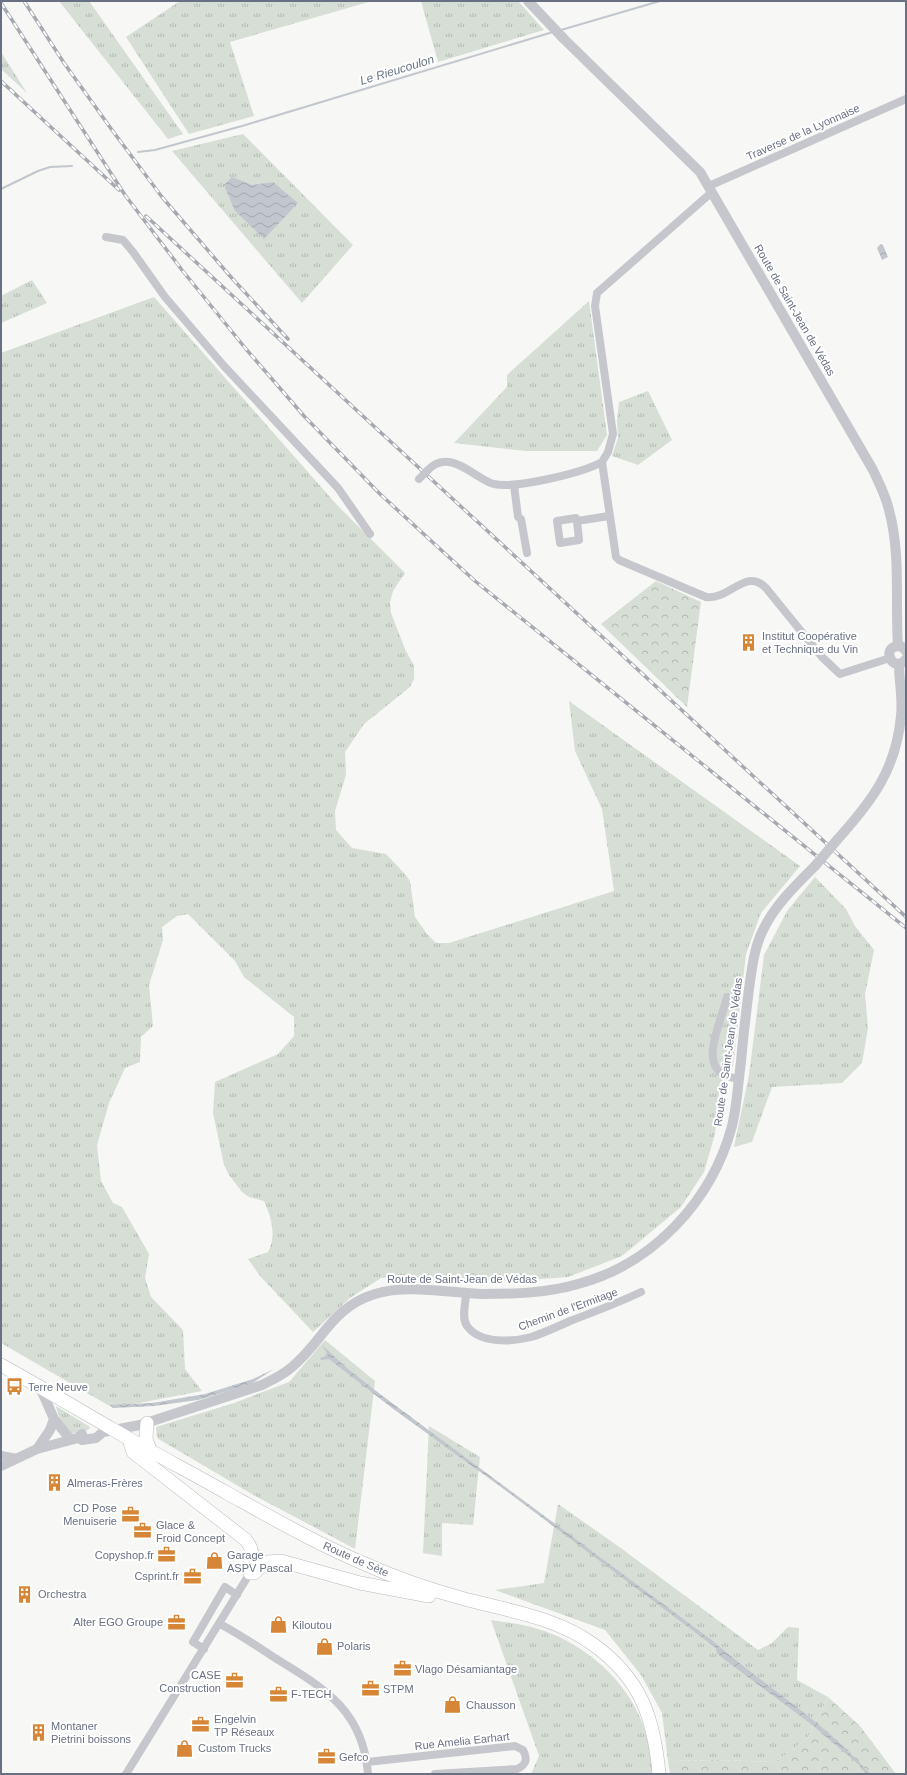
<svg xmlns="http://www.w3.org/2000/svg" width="907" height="1775" font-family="Helvetica,sans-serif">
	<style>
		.grass { fill: url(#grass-tufts) }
		.forest { fill: url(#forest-crowns) }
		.water { fill: url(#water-waves) }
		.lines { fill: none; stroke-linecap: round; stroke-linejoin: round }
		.stream { stroke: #c2c7ce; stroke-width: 2 }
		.primary-casing { stroke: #b9babf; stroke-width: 14 }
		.minor { stroke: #c6c7cc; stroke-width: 8 }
		.tertiary { stroke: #c6c7cc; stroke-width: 10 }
		.primary { stroke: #fff; stroke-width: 13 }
		.rail-casing { stroke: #a6a9b0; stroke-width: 3.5 }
		.rail { stroke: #fff; stroke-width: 2; stroke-dasharray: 6; stroke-linecap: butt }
		.minor-bridge { stroke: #c6c7cc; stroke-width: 8 }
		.tertiary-bridge { stroke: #c6c7cc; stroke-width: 10 }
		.labels { text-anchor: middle; stroke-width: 4; stroke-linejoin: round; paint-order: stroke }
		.street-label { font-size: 11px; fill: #697083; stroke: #fff }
		.poi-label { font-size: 11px; fill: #697083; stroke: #fff; text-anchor: start }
		.water-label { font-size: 12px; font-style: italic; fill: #697786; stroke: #fff }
	</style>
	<defs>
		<pattern id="grass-tufts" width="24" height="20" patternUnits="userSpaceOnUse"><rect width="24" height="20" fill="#d7ded6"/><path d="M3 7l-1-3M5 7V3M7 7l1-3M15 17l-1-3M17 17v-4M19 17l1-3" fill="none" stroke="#b2b8b3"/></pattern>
		<pattern id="forest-crowns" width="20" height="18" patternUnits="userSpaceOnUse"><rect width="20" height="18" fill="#d7ded6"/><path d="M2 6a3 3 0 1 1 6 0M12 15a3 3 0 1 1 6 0" fill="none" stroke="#b2b8b3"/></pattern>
		<pattern id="water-waves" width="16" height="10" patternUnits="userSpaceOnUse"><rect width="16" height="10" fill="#c2c7ce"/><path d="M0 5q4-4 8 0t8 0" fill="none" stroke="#a2a6ad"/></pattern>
	</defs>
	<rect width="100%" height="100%" fill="#f7f7f5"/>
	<path class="grass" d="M59,1H89L183,134L168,139Z
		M180,1H372L230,42L254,116L189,134L126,37Z
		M421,1H518L544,30L438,62Z
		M1,52L27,93L1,69Z
		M243,134L353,245L302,303L172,151Z
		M32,280L47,303L1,323V296Z
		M154,297L337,505L405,573L393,591L390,602L391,613L405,649L414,666V679L410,687L364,724L345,752L346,775L335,811L336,830L352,848L386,854L405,874L410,881L415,917L427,934L436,943H449L614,891L602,809L575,751L569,701L800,866L761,913L746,954L733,1066L720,1084L715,1134L704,1172L681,1207L622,1256L568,1277L514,1281L413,1277L381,1278L350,1298L313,1332L260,1276L248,1259L268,1252C277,1236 271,1216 264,1201L249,1197L242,1192L229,1175L224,1165L213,1113L215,1082L278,1054L294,1036V1017L244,977L235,961L188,914L177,916L162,927L163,940L149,985L153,1026L141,1037L140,1062L125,1068L109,1103L97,1145L101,1181L113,1203L122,1207L149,1254L145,1278L151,1297L183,1330L185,1369L202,1391L113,1408L1,1343V353Z
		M589,301L607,435L597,451H526L454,443L507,387V375Z
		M648,391L672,440L638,465L612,456L618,438L617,421L619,402Z
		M815,877L846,909L855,926L874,950L865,994L868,1028L862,1063L842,1083L772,1087L752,1142L734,1147L749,1075L764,955L787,911Z
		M325,1340L375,1381L355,1549L250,1493L157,1438L156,1427L234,1403L289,1382Z
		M56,1406L90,1427L88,1430L72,1434C63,1429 58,1416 56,1406Z
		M429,1426L480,1457L473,1525L442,1523V1556L423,1553Z
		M558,1504L618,1546L758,1650L772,1643L788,1627L799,1628L797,1680L828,1697L807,1739L775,1762L718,1760L668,1761L662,1713L641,1675L605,1630L495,1590L544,1583Z
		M491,1620C503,1622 515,1623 527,1626C581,1638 634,1683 647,1738C650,1749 652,1762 654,1774H531L539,1756Z"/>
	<path class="forest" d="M656,581L701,602L687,707L601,624Z
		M828,1697L860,1726L896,1774H670L668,1761L718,1760L775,1762L807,1739Z"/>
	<path class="water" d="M232,177L252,185L273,182L298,203L264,239L235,211L224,185Z
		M881,244L883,245L888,257L882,260L877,248Z
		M322,1345L348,1369L380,1394L713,1641C764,1686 825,1722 870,1774H866L858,1764L811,1724L721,1657L717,1653L716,1648L501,1487L392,1408L329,1359L321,1360L320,1358L328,1355Z
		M274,1369L251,1384L198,1400L154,1406L113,1408L110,1405L152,1403L205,1394L253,1379Z"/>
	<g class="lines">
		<path class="stream" d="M561,30L660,1
			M138,152L155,150L242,126L553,32
			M1,189L38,171L50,167L72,166"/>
		<defs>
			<path id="primary" d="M1,1365C39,1386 76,1408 114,1430C151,1452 190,1472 227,1493C272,1518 317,1544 365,1564C396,1578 428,1589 461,1598C505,1610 556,1617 594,1645C641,1679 654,1718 659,1774
				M147,1423L146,1439L151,1452
				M129,1439L133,1452L246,1540C259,1558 246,1558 250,1573H254L267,1562L281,1561L360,1583L429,1596"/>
		</defs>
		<use href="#primary" class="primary-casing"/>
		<path class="minor" d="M709,186L906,99
			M712,192L597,293L595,306L613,434L608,452L602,462L616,557L619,560L706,597C730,600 746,567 766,588L822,657L840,674L890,658
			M106,237L123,240L133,252L165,297L224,366L338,488L370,534
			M428,470C450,447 475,479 494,484C515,489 582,473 602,462
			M514,485L518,517L521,519L527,553
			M577,521L576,518L557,521L560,543L579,540L577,521L609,516
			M727,997C723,1017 701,1059 721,1073C726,1077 733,1078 739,1079
			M466,1293C466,1303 461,1317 467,1326C480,1344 512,1342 531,1337C544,1333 557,1327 570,1321C594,1312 618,1303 641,1292
			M1,1455L17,1458
			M220,1624C239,1634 257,1646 275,1658C324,1688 363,1710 368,1774
			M204,1649L193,1642L225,1587L237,1595
			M367,1762L515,1746L523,1750C528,1759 526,1765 517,1769L435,1774
			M126,1774L250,1573"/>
		<path class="tertiary" d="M528,1L564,39L700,172L873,470C879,483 886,496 889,510C901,554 895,601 898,646
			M906,651L901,646C878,645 894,676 906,659
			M837,840C872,801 896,770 901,716C903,699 899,681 899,664
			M54,1419L70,1439
			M78,1438L82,1440L96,1438L103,1432L140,1425L262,1385C272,1380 283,1375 292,1367C323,1341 332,1307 375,1294C408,1284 449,1293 483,1294C515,1294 547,1293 578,1284C653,1264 712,1201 732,1126C737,1106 738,1083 741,1062C743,1037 746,1013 749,989C752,968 754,948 763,930C775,905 796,885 815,866
			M37,1449L50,1430L54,1419L40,1387
			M1,1466L37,1449L78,1438L82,1434"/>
		<use href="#primary" class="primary"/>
		<defs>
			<path id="rail" d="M24,1L64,63L112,130L162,197L230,276L288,339
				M1,3L125,195L182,270L246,349L304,416L380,494L475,581L906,928
				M1,81L119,190
				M146,216L906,917"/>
		</defs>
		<use href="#rail" class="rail-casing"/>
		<use href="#rail" class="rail"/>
		<path class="minor-bridge" d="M419,479L428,470"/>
		<path class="tertiary-bridge" d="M815,866L837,840"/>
	</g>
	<defs>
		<symbol id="building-bare" viewBox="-9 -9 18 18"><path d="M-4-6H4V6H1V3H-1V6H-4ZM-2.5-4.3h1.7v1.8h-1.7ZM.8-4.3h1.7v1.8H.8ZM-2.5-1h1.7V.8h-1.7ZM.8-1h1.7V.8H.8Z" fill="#d68636" stroke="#fff" stroke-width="2.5" paint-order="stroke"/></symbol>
		<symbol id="bus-bare" viewBox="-9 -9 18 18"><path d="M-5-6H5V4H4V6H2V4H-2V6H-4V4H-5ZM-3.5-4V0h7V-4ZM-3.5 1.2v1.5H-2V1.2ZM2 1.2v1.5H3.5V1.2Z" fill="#d68636" stroke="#fff" stroke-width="2.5" paint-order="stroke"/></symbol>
		<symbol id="office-bare" viewBox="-9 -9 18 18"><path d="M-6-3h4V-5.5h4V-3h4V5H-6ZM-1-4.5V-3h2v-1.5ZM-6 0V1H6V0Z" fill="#d68636" stroke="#fff" stroke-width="2.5" paint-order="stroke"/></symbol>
		<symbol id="shop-bare" viewBox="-9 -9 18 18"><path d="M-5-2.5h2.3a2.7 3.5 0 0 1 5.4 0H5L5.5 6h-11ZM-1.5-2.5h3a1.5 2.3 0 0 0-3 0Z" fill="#d68636" stroke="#fff" stroke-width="2.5" paint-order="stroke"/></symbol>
	</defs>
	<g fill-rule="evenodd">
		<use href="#building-bare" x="736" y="630" width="25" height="25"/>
		<use href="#bus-bare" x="2" y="1374" width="25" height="25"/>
		<use href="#building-bare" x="42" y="1470" width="25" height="25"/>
		<use href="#office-bare" x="118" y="1502" width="25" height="25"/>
		<use href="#office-bare" x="130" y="1518" width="25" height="25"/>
		<use href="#office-bare" x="154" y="1542" width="25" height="25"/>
		<use href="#shop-bare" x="202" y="1548" width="25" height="25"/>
		<use href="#office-bare" x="180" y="1564" width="25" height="25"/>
		<use href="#building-bare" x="12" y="1582" width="25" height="25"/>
		<use href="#office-bare" x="164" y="1610" width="25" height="25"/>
		<use href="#shop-bare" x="266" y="1612" width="25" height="25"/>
		<use href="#shop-bare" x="312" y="1634" width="25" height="25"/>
		<use href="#office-bare" x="390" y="1656" width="25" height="25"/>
		<use href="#office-bare" x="222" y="1668" width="25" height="25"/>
		<use href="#office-bare" x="358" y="1676" width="25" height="25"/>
		<use href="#office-bare" x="266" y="1682" width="25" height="25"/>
		<use href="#shop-bare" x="440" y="1692" width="25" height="25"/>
		<use href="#office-bare" x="188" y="1712" width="25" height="25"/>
		<use href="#building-bare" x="26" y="1720" width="25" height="25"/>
		<use href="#shop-bare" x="172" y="1736" width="25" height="25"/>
		<use href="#office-bare" x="314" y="1744" width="25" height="25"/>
	</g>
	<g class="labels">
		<g class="street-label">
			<text transform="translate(803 132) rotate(-24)" y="4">Traverse de la Lyonnaise</text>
			<text transform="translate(795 310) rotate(60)" y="4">Route de Saint-Jean de Védas</text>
			<text transform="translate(728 1052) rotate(-82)" y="4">Route de Saint-Jean de Védas</text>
			<text x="462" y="1283">Route de Saint-Jean de Védas</text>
			<text transform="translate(568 1309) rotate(-20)" y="4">Chemin de l'Ermitage</text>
			<text transform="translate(356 1559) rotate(24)" y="4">Route de Sète</text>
			<text transform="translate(462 1741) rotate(-6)" y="4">Rue Amelia Earhart</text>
		</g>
		<g class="poi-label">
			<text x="762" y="640">Institut Coopérative<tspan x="762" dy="13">et Technique du Vin</tspan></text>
			<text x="28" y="1391">Terre Neuve</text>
			<text x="67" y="1487">Almeras-Frères</text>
			<text x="117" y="1512" text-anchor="end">CD Pose<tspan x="117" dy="13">Menuiserie</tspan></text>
			<text x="156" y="1529">Glace &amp;<tspan x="156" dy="13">Froid Concept</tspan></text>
			<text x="154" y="1559" text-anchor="end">Copyshop.fr</text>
			<text x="227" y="1559">Garage<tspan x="227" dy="13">ASPV Pascal</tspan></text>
			<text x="179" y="1580" text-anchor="end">Csprint.fr</text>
			<text x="38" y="1598">Orchestra</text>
			<text x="163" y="1626" text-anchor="end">Alter EGO Groupe</text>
			<text x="292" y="1629">Kiloutou</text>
			<text x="337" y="1650">Polaris</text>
			<text x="415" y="1673">Vlago Désamiantage</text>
			<text x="221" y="1679" text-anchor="end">CASE<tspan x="221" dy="13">Construction</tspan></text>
			<text x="383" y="1693">STPM</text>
			<text x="291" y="1698">F-TECH</text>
			<text x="466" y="1709">Chausson</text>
			<text x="214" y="1723">Engelvin<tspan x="214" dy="13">TP Réseaux</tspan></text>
			<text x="51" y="1730">Montaner<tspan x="51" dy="13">Pietrini boissons</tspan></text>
			<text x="198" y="1752">Custom Trucks</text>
			<text x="339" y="1761">Gefco</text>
		</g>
		<g class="water-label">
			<text transform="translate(397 70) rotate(-17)" y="4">Le Rieucoulon</text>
		</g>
	</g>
	<rect width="907" height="1775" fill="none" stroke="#697083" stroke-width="4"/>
</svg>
